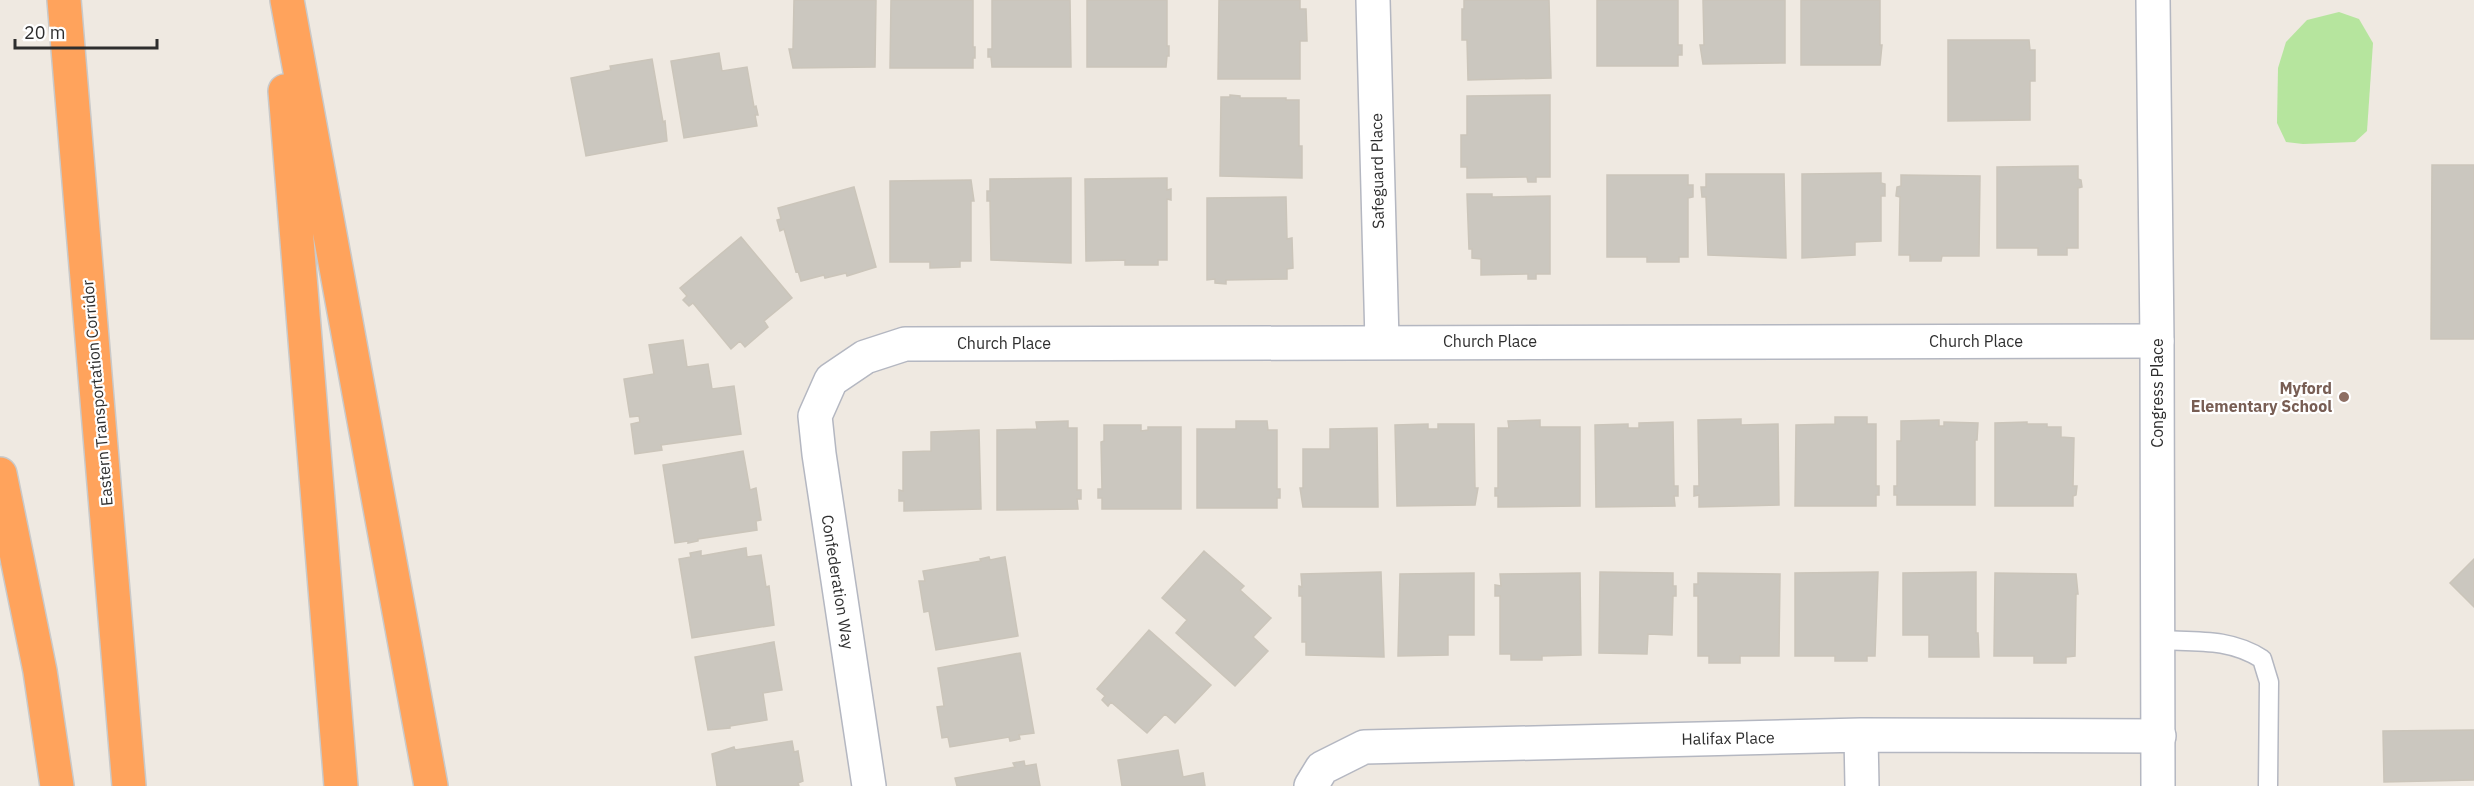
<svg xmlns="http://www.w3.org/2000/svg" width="2474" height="786" font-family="'IBM Plex Sans',sans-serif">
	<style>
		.green { fill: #b6e59e }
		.building { fill: #cbc7bf; stroke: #cbc5ba; stroke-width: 1.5 }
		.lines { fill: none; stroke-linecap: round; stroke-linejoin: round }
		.service-casing { stroke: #b4b7c1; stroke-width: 21 }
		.minor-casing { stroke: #b4b7c1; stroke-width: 36 }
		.tertiary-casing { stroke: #b4b7c1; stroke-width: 36 }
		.motorway-casing { stroke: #c9c9c9; stroke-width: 36 }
		.service { stroke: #fff; stroke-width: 18 }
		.minor { stroke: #fff; stroke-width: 33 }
		.tertiary { stroke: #fff; stroke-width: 33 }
		.motorway { stroke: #ffa35c; stroke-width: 33 }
		.education-dot { fill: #8d6e63; stroke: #fff; stroke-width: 2 }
		.labels { text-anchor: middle; stroke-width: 4.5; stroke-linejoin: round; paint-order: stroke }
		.street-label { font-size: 16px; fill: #2e2e2e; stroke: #fff }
		.education-label { font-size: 16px; font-weight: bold; fill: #785e54; stroke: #fff; text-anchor: end }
	</style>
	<rect width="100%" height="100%" fill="#efe9e1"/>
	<path class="green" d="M2339,12L2359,19L2373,43L2367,131L2355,142L2303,144L2286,142L2277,123L2278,68L2286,42L2307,20Z"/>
	<path class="building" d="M794,0H876L875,67L793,68L789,49H793Z
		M891,0H973V47H975V58H973V68H890Z
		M992,0H1070L1071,67H992L991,57H988V49H992Z
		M1087,0H1167V46H1169V56H1167L1166,67H1087Z
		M1219,0H1300V9H1306L1307,41H1300V79H1218Z
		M1464,0H1549L1551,78L1468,80L1467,40H1462V9H1464Z
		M1597,0H1678V45H1682V55H1678V66H1597Z
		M1703,0H1785V63L1703,64L1700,45H1704Z
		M1801,0H1880V45H1882L1880,65H1801Z
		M1948,40H2029L2030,50H2035V81H2030V120L1948,121Z
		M719,53L722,71L747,67L754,107L756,106L758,115H755L757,126L684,138L671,61Z
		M652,59L663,122L665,121L667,141L586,156L571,78L611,70L610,66Z
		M1230,95L1240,96V98H1286V100H1299V146H1302V178L1220,176L1221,97H1230Z
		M1550,95V177H1536V182H1528L1527,177L1467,178V167H1461V135H1467V96Z
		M2432,165H2474V339H2431Z
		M2078,166V179L2081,180L2082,187L2078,188V248H2067V255H2038V248H1997V167Z
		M1881,173V183L1885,184V196H1881V241L1855,242V255L1802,258V174Z
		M1706,174H1784L1786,258L1708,255L1706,197H1702L1701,187H1706Z
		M1607,175H1688V185H1693V197L1688,198V257H1679V262H1647V257H1607Z
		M1901,175L1980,176L1979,256H1942L1941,261H1910V255H1899L1900,197L1896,196L1897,187L1901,186Z
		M1071,178V263L991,260L990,201H987V191H990V179Z
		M1167,178V190L1171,189V200L1167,199V260H1158V265H1125V260L1086,261L1085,179Z
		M971,180L974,201H971V261H960V267L930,268V262H890V181Z
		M854,187L876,267L847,276L846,273L825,278L824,275L801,281L798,271L796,272L784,229L780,231L777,220L781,219L778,208Z
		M1467,194H1492V197L1550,196V274H1536V279H1528V274L1481,275V259L1472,258V249H1469Z
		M1286,197L1287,239L1292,238L1293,268L1287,269V279L1226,280V284L1215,283V279L1207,280V198Z
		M741,237L792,298L764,321L768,327L745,347L740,341L731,349L693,303L689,306L683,300L687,296L680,288Z
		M683,340L687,367L708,364L712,389L734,386L741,434L661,445L662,450L635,454L631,424L640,422L639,416L630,417L624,379L654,374L649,345Z
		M1835,417H1867V424H1876V486H1879V495H1876V506H1795L1796,425L1835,424Z
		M1741,419V425L1778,424L1779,505L1699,507V495L1694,496V486H1699L1698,420Z
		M1540,420V427H1580V506L1498,507V496H1495V488H1498V428H1509L1508,421Z
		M1939,420V426H1944V422L1978,423L1977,440H1975V505H1897V495H1894V486H1897V441H1901V421Z
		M1068,421V428H1077V490H1081V499H1077L1078,509L997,510V430L1037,429L1036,422Z
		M1236,421H1267L1268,430H1277V489H1280V498H1277V508H1197V429H1236Z
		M1673,422L1674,486H1678V496H1674L1675,506L1596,507L1595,425L1628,424V428H1639V423Z
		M2027,422V424H2047V427H2061V437L2074,438L2073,486H2077L2076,495L2073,496V506H1995V423Z
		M1428,424V429H1438V424H1474L1475,488H1478L1475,505L1397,506L1395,425Z
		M1104,425H1141V431L1148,430V427H1181V509H1102V498H1098V489H1102L1101,442L1104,441Z
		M1377,428L1378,507H1303L1300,488H1303V449H1330V429Z
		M979,430L981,509L904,511V501H899V490L903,491V452L931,451V432Z
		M743,451L750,490L756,488L761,520L756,521L757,530L698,539V541L688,543V541L675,543L663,465Z
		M746,548L747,557L761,555L766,587L769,586L774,625L692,638L679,559L691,557L690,553L701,551V556Z
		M1204,551L1244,586L1240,590L1271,618L1253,637L1268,651L1235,686L1176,633L1187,620L1162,598Z
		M989,557L990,560L1005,557L1018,636L936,650L929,611L924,612L919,581H925L923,571L981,561L980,559Z
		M2474,559V607L2450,583Z
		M1381,572L1384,657L1306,655V642H1302V596H1299V586L1302,587L1301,574Z
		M1600,572L1673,573V586H1676V596H1673L1672,635L1648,634L1647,654L1599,653Z
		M1878,572L1875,656H1867V661H1835V656H1795V573Z
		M1976,572V633H1978L1979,657H1929V635H1903V573Z
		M1474,573V635H1448V655L1398,656L1400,574Z
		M1580,573L1581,655L1542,656V660H1511V654H1500V596H1495V585L1501,586L1500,574Z
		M1698,573L1780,574L1779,656H1740V663H1709V656H1698V596H1694V584H1698Z
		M1995,573L2076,574L2078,594H2076L2075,656L2066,657V663H2034V656H1994Z
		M1149,630L1211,685L1175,723L1165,714L1147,733L1111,702L1108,706L1102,700L1105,696L1097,689Z
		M774,642L782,690L763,693L767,720L730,726V728L708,730L695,657Z
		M1020,653L1034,733L1019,735L1020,739L1010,741L1009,737L950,747L948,737L942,738L937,707L944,706L938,668Z
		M2474,730V780L2384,782L2383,731Z
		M792,741L794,752L798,751L803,781L798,783L799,786H717L712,754L734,747L735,750Z
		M1178,750L1183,777L1203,773L1205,786H1122L1118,760Z
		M1024,761L1025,766L1036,764L1040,786H957L955,778L1015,767L1013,763Z"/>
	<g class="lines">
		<defs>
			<path id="service" d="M2158,640C2196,642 2229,638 2262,659L2269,682L2268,786"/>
			<path id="minor" d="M1373,0L1382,341
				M1861,735L1862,786
				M869,786L819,454L815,416L831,380L865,357L905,344L2157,341
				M1311,786L1322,768L1364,747L1861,735L2159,736"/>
			<path id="tertiary" d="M2153,0L2157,341L2158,786"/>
			<path id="motorway" d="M64,0L129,786
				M287,0L431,786
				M285,91L341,786
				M0,474L40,671L57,786"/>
		</defs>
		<use href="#service" class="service-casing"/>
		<use href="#minor" class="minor-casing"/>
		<use href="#tertiary" class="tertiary-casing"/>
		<use href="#motorway" class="motorway-casing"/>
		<use href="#service" class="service"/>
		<use href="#minor" class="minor"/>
		<use href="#tertiary" class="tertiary"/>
		<use href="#motorway" class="motorway"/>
	</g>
	<circle class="education-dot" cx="2344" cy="397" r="6"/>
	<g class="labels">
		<g class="street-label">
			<text transform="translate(1377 171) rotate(-91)" y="6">Safeguard Place</text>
			<text x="1490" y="347">Church Place</text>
			<text x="1976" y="347">Church Place</text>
			<text x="1004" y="349">Church Place</text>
			<text transform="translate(97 393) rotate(-95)" y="6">Eastern Transportation Corridor</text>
			<text transform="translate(2157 393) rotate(-90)" y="6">Congress Place</text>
			<text transform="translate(838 582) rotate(81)" y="6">Confederation Way</text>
			<text transform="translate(1728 738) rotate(-1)" y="6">Halifax Place</text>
		</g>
		<g class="education-label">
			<text x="2332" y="394">Myford<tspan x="2332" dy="18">Elementary School</tspan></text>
		</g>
	</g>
	<path d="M15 39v9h142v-9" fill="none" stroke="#2e2e2e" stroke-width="3"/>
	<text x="24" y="39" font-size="18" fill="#2e2e2e" stroke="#ffffff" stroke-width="4.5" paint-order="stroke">20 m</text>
</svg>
